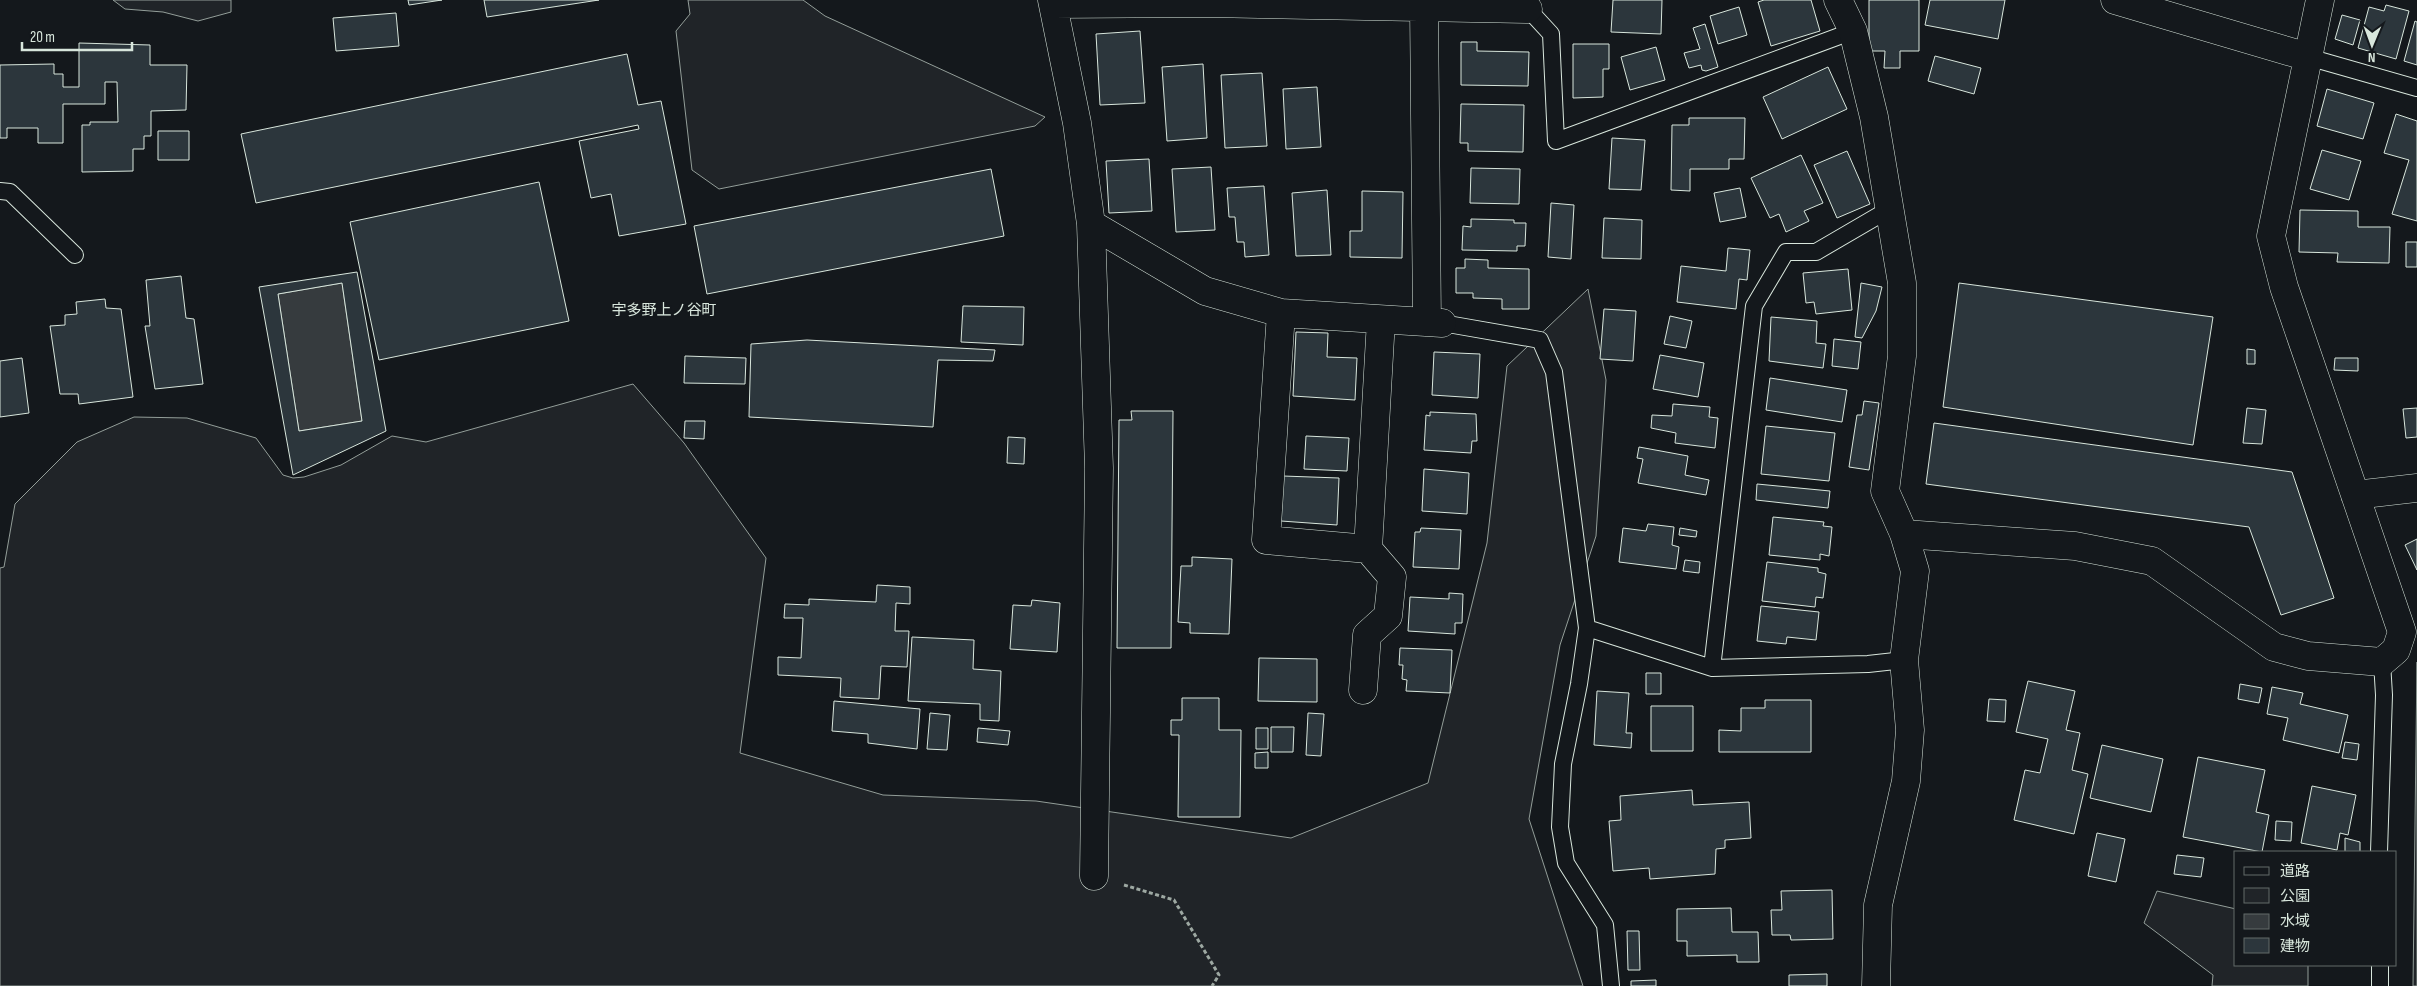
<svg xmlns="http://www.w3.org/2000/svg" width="2417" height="986" font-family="'Sofia Sans Condensed','Noto Sans JP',sans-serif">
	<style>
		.green { fill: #202428; stroke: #939e99 }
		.water { fill: #363b3e; stroke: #939e99 }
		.building { fill: #2c363c; stroke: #d8e6dc; fill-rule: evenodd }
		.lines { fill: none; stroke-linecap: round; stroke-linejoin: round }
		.service-casing { stroke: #d8e6dc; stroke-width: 18 }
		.minor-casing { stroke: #d8e6dc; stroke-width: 29 }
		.path { stroke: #9da8a2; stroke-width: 3; stroke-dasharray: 4 2.5; stroke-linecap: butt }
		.service { stroke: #14181c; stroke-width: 16 }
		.minor { stroke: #14181c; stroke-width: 28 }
		.labels { text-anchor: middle; stroke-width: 4; stroke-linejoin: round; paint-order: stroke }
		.neighbourhood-label { font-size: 15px; fill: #d8e6dc; stroke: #14181c }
	</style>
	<rect width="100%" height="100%" fill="#14181c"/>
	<path class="green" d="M113,0H231V12L198,21L163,12L125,9Z
		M688,0H803L825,16L1045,117L1035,126L719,189L692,170L676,31L690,14Z
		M1588,289L1606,380L1596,536L1560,645L1529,819L1583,986H0V568L4,567L15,504L77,442L134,417L187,418L256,438L283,475L293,478L304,477L341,465L392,436L426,442L633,384L684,443L766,558L740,753L883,795L1036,801L1291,838L1428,783L1487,543L1507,366Z
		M2417,662V986H2413Z
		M2157,891L2236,909V965H2308V986H2212L2213,975L2144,923Z"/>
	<path class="water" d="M342,283L362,421L299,431L278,294Z"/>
	<path class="building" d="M408,0H442L409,5Z
		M484,0H599L487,17Z
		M1613,0H1662L1661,34L1611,32Z
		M1764,0H1811L1820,31L1771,46L1758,2Z
		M1869,0H1919V51H1900V68H1884L1885,51H1869Z
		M1930,0H2005L1998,39L1925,25Z
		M2386,5L2409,11L2396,59L2358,48L2369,7L2384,11Z
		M1739,7L1747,35L1718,44L1710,16Z
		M396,13L399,46L336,51L333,18Z
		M2342,15L2360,20L2353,45L2335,39Z
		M2415,21L2417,22V65L2404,61Z
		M1705,24L1718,67L1706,71L1702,70L1701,65L1689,68L1684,53L1700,49L1693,28Z
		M1140,31L1145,103L1100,105L1096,34Z
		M1461,42H1477V51L1529,52L1528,86L1461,85Z
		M79,43L150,45V65H187L186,110L151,111V136H144V149H133V171L82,172V125H90V122H118L117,82H105V104H63V143H38V128H7V138H0V65L54,64V74H63V87H79Z
		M1573,44H1609V69H1603V97L1573,98Z
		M1656,47L1665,80L1630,90L1621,57Z
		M627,54L638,105L661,101L686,224L619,236L611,194L591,198L579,141L639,129L638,125L256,203L241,134Z
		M1935,56L1981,68L1974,94L1928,81Z
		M1203,64L1207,138L1167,141L1162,67Z
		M1828,67L1847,109L1782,139L1763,97Z
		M1262,73L1267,146L1225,148L1221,75Z
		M1317,87L1321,147L1286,149L1283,89Z
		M2327,89L2374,103L2363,139L2317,126Z
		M1461,104L1524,105L1523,152L1468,151V143H1460Z
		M2396,114L2417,121V221L2392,214L2409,160L2384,153Z
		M1689,118H1745L1744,159H1729V169H1690V191L1671,190L1672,125H1689Z
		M158,131H189V160H158Z
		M1612,138L1645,140L1641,190L1609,189Z
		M2322,150L2361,161L2349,200L2310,189Z
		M1847,151L1870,204L1837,218L1814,165Z
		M1801,155L1823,203L1804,211L1809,221L1786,232L1779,214L1770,218L1751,178Z
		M1149,159L1152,211L1109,213L1106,161Z
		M1211,167L1215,230L1176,232L1172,169Z
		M1471,168L1520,169L1519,204L1470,203Z
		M991,169L1004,236L707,294L694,226Z
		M539,182L569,321L379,360L350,222Z
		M1264,186L1269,255L1245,257L1244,242H1237L1235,217H1229L1227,188Z
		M1740,188L1746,217L1720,222L1714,193Z
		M1327,190L1331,255L1296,256L1292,193Z
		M1362,191L1403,192L1402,258L1350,257V231H1362Z
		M1551,203L1574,205L1571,259L1548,257Z
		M2300,210L2358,211V227H2390L2389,263L2337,262L2338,253L2299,252Z
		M1604,218L1642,220L1641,259L1602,258Z
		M1471,219L1514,220V223H1526L1525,246H1517V251L1462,250L1463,226L1471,227Z
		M2406,242H2417V267H2406Z
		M1728,248L1750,250L1747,280L1739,279L1736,309L1677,302L1681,266L1726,271Z
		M1465,259L1488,260V268L1529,269V309H1502V299L1473,298V293H1456V268H1465Z
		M1848,269L1852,310L1816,314L1814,302L1806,303L1803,273Z
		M357,272L386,431L293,475L259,287ZM342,283L362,421L299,431L278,294Z
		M181,276L186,318L194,319L203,384L155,389L145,326H150L146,280Z
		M1861,283L1882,287L1876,311L1862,338L1855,337Z
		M1959,283L2213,317L2193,445L1943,407Z
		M105,299L106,308L121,309L133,397L79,404L78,394H60L50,326L65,325V315L77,314L76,302Z
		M963,306L1024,307L1023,345L961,342Z
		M1604,309L1636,311L1633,361L1600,359Z
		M1670,316L1692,321L1686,348L1664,344Z
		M1771,317L1817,321L1816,343L1826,344L1823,368L1769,361Z
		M1296,332L1328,333L1327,357L1357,358L1355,400L1293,396Z
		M1834,339L1861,342L1858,369L1832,366Z
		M807,340L995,350L993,361L938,360L933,427L749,417L751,344Z
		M2247,349L2255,350V364H2247Z
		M1434,352L1480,354L1478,398L1432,395Z
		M1660,355L1704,363L1698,397L1653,389Z
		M685,356L746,358L745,384L684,383Z
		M22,358L29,413L0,417V361Z
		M2335,358H2358V371L2334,370Z
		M1770,378L1847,390L1842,422L1766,410Z
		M1864,401L1879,403L1869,470L1849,467L1857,415H1862Z
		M1673,404L1710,407L1709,417L1718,418L1715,448L1675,443L1676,433L1651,428L1652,415L1672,416Z
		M2247,408L2266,410L2262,444L2243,443Z
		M2417,408V437L2406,438L2403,409Z
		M1131,411H1173L1171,648H1117L1119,420H1132Z
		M1430,412L1476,414L1477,441H1472L1471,453L1424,450L1426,415L1430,416Z
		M685,421H705L704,439L684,438Z
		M1934,423L2292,472L2334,598L2281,615L2249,527L1926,484Z
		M1766,426L1835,433L1829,481L1761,474Z
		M1306,436L1349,438L1347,471L1304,469Z
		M1008,437L1025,438L1024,464L1007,463Z
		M1639,447L1688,456L1685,475L1709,480L1706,495L1638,483L1643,459L1637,458Z
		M1424,469L1469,473L1467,514L1422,511Z
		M1283,476L1339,478L1337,525L1281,521Z
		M1757,484L1830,491L1828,508L1756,500Z
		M1773,517L1824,522L1823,526L1832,527L1829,556L1820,554V560L1769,555Z
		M1648,524L1674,527L1672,545L1679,547L1676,569L1619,562L1623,528L1646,531Z
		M1421,528L1461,530L1459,569L1413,567L1415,532H1420Z
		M1680,528L1697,531L1696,537L1679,535Z
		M2417,539V570L2405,545Z
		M1192,557L1232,559L1229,634L1190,633V623L1178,622L1181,566H1192Z
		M1685,560L1700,562L1699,573L1683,571Z
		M1767,562L1818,568V572L1826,574L1823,598L1816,597L1815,607L1762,601Z
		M877,585L910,587V604L896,603L895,631H909L907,667L881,666L879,699L840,697L841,678L778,675V657L801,658L803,618H784L785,604L809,605V599L876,602Z
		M1449,593L1463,594L1462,623H1455V634L1408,631L1410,597L1449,599Z
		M1032,600L1060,603L1057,652L1010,649L1013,605L1031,606Z
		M1761,606L1819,612L1816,640L1787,637L1786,644L1757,641Z
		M912,637L974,640L973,669L1001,671L999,721L980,720V704L908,701Z
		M1400,648L1452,650L1450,693L1406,691L1407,680L1402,679L1403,665H1399Z
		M1259,658L1317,659V702L1258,701Z
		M1646,673H1661V694H1646Z
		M2028,681L2075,691L2066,730L2080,733L2072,770L2088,774L2074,834L2014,820L2025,770L2040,773L2048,739L2016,732Z
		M2240,684L2262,688L2259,703L2238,699Z
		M2272,687L2303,693L2300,704L2348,715L2339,753L2283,740L2288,718L2267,714Z
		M1597,691L1629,693L1626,733H1632L1631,748L1594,745Z
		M1182,698H1219V730H1241L1240,817H1178L1179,735H1171V720H1182Z
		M1989,699L2006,700L2005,722L1987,721Z
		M1765,700H1811V752H1719V730L1741,731V708H1765Z
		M834,701L920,709L917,749L868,743V734L832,731Z
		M1651,706H1693V751H1651Z
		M930,713L950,715L947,750L927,749Z
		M1308,713L1324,714L1321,756L1306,755Z
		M1271,727H1294L1293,752H1271Z
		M978,728L1010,731L1008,745L977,742Z
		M1256,728H1268V749H1256Z
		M2345,742L2359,744L2357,760L2342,758Z
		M2102,745L2163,759L2151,812L2090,798Z
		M1268,752V768H1255V753Z
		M2198,757L2265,770L2256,812L2269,815L2262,852L2183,837Z
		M2312,786L2356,795L2348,835L2340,833L2337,850L2301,843Z
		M1692,790L1693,805L1749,802L1751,838L1725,840V848L1716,849L1715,874L1650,879L1649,868L1613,871L1609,821L1621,820L1620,796Z
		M2276,821L2292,822L2291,841L2275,840Z
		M2097,833L2125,839L2116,882L2088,876Z
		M2345,838L2360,842V852H2345Z
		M2177,855L2204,858L2201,877L2174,874Z
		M1832,890L1833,939L1791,940L1790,935H1772L1771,910H1782L1781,891Z
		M1731,908L1732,932H1758L1759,962H1737V955L1687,956V941H1677V909Z
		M1627,931H1639L1640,970H1628Z
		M1827,974V986H1789V975Z
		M1656,980V986H1631V981Z"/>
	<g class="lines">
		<defs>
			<path id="service" d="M1528,9L1551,34L1556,141L1853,31
				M2308,57L2417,88
				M0,191L10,192L75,255
				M1442,323L1540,340L1554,372L1587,628L1579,684L1563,764L1560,827L1566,863L1605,925L1611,986
				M1587,628L1712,668L1868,664L1904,660
				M1712,668L1754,306L1786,252H1816L1888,210
				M2379,852L2384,695L2382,662
				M2380,965V986"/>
			<path id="minor" d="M1052,0L1077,123L1091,224L1099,468L1094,876
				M1838,0L1853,31L1874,117L1902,283V356L1885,491L1904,534L2075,546L2152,561L2274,647L2308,656L2382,662L2396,650L2402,632L2284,287L2271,236L2320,0
				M2115,0L2308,57
				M1053,4L1208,3L1528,9
				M1424,8L1427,322
				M1091,224L1205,291L1281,313L1442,323
				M1281,313L1266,540L1368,549L1381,320
				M2355,495L2417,488
				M1363,690L1367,635L1388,616L1392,577L1368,549
				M1876,986L1878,905L1906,781L1910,730L1904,660L1915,571L1904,534"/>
		</defs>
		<use href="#service" class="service-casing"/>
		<use href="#minor" class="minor-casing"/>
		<path class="path" d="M1124,885L1174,900L1219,975L1212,986"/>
		<use href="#service" class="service"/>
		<use href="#minor" class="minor"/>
	</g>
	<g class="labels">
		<g class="neighbourhood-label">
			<text x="664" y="315">宇多野上ノ谷町</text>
		</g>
	</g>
	<rect x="2234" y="851" width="162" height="115" fill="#14181c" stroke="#626a69"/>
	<rect x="2244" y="867" width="25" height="8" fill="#14181c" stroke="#626a69"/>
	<text x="2280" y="876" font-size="15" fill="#d8e6dc">道路</text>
	<rect x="2244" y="888" width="25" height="15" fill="#202428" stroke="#626a69"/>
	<text x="2280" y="901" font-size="15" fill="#d8e6dc">公園</text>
	<rect x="2244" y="914" width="25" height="15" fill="#363b3e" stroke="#626a69"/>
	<text x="2280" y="926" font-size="15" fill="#d8e6dc">水域</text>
	<rect x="2244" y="938" width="25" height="15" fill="#2c363c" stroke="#626a69"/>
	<text x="2280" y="951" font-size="15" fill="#d8e6dc">建物</text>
	<g transform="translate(2372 45) rotate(181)" stroke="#14181c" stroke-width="4" paint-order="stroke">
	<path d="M0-4L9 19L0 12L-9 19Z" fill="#d8e6dc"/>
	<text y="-8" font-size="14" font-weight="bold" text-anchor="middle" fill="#d8e6dc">N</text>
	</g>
	<path d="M22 42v8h110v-8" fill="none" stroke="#d8e6dc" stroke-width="2.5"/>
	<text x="30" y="42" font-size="15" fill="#d8e6dc" stroke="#14181c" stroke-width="4" paint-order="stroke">20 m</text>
</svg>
